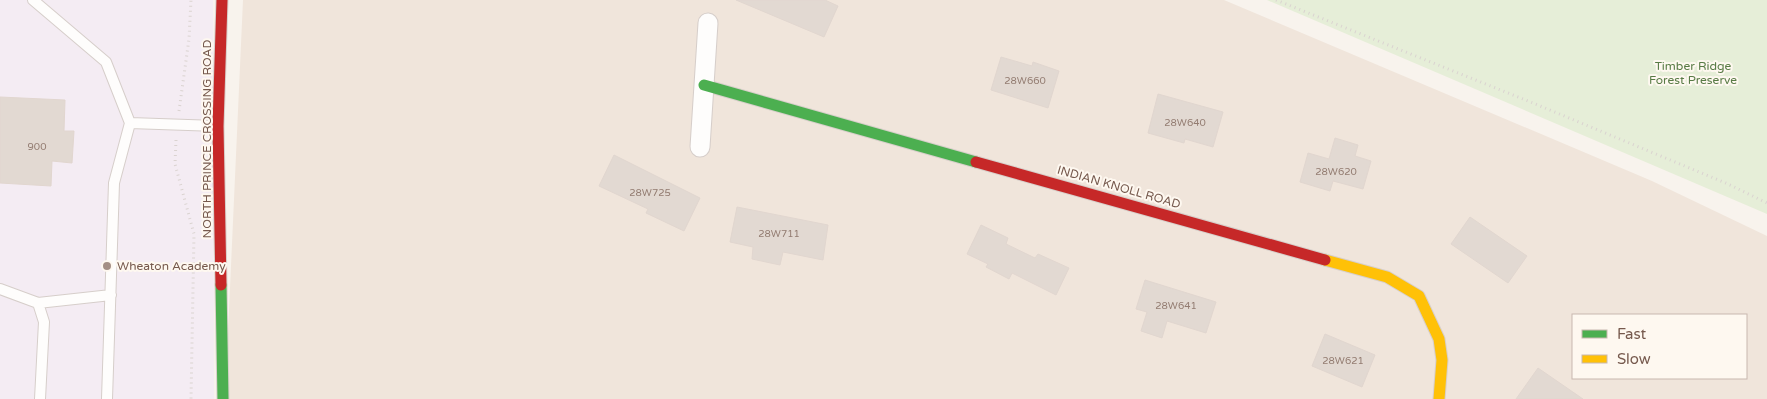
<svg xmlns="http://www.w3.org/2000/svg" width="1767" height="399" font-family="'Varela Round',sans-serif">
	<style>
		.residential { fill: #f0e5db; fill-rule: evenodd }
		.education { fill: #f4ecf3 }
		.green { fill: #e6eed8 }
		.building { fill: #e2d9d2; stroke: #e1d6cf }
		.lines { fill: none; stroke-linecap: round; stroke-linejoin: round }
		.lane-casing { stroke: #d6ceca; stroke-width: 12 }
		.street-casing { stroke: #d6ceca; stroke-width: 21 }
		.fast-casing { stroke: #d7cfca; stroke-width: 13 }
		.slow-casing { stroke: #d7cfca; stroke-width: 13 }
		.jam-casing { stroke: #d7cfca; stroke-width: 13 }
		.path { stroke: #dad3d0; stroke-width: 3; stroke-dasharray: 1 4; stroke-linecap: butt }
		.lane { stroke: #fefdfc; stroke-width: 10 }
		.street { stroke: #fefdfc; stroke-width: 19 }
		.fast { stroke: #4caf50; stroke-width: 11 }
		.slow { stroke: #ffc107; stroke-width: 11 }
		.jam { stroke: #c62828; stroke-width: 11 }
		.poi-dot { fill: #a48f85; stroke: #fef8f0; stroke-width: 2 }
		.labels { text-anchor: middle; stroke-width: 4; stroke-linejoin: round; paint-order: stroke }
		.number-label { font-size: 10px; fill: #937c71 }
		.park-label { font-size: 12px; fill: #587b45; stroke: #fef8f0 }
		.street-label { font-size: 12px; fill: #76594d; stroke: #fef8f0 }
		.poi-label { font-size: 12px; fill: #76594d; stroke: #fef8f0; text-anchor: start }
	</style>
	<rect width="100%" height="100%" fill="#f8f3ed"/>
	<path class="residential" d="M243,0H1224L1652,181L1767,236V399H225ZM1573,315H1746V378H1573Z"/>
	<path class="education" d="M0,0H213L214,399H0Z"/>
	<path class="green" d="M1267,0H1767V214Z"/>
	<path class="building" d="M736,0H825L838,6L824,37Z
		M1001,57L1032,66L1033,62L1059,71L1048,108L991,90Z
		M1158,94L1223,112L1213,147L1185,139L1184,143L1148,133Z
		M0,97L65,100L64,131H74L72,163L52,161L51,186L0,183Z
		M1335,138L1358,145L1355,156L1371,161L1363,189L1333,181L1330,191L1300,182L1308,153L1329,159Z
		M614,155L700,198L684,231L646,213L648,209L599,186Z
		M737,207L828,225L823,260L783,252L780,265L752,259L753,247L730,242Z
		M1470,217L1527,256L1508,283L1451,244Z
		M981,225L1008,238L1006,244L1035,258L1038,254L1069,268L1056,295L1012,273L1009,279L986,267L988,264L967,254Z
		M1145,280L1216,302L1206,333L1167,321L1162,338L1141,331L1147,312L1136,309Z
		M1325,334L1375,355L1362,387L1312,366Z
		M1538,368L1583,399H1516Z"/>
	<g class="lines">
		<defs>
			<path id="lane" d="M33,0L106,62L130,123L217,126
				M0,289L38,303L44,322L40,399
				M38,303L111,295
				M107,399L114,183L130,123"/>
			<path id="street" d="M700,147L708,23"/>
			<path id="fast" d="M704,85L976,162
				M221,285L223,399"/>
			<path id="slow" d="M1325,260L1387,277L1419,296L1439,339L1442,360L1439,399"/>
			<path id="jam" d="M976,162L1325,260
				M221,285L218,126L222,0"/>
		</defs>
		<use href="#lane" class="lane-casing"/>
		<use href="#street" class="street-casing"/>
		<use href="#fast" class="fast-casing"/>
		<use href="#slow" class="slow-casing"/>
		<use href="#jam" class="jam-casing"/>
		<path class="path" d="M1276,0L1533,103L1728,184L1767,203
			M179,111L189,39L191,0
			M176,140L175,164L194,234L191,399"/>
		<use href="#lane" class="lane"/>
		<use href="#street" class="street"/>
		<use href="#fast" class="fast"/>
		<use href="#slow" class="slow"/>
		<use href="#jam" class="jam"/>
	</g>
	<circle class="poi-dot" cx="107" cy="266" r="5"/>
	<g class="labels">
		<g class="number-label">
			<text x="1025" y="84">28W660</text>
			<text x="1185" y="126">28W640</text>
			<text x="37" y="150">900</text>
			<text x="1336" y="175">28W620</text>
			<text x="650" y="196">28W725</text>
			<text x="779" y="237">28W711</text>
			<text x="1176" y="309">28W641</text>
			<text x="1343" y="364">28W621</text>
		</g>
		<g class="park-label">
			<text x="1693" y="70">Timber Ridge<tspan x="1693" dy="14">Forest Preserve</tspan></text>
		</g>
		<g class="street-label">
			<text transform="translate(207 139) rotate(-90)" y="4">NORTH PRINCE CROSSING ROAD</text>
			<text transform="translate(1119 187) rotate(16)" y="4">INDIAN KNOLL ROAD</text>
		</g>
		<g class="poi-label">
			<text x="117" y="270">Wheaton Academy</text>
		</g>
	</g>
	<rect x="1572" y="314" width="175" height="65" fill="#fef8f0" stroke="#c8b8af"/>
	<rect x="1582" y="330" width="25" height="8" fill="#4caf50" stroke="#c8b8af"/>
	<text x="1617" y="339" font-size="15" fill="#76594d">Fast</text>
	<rect x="1582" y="355" width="25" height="8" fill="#ffc107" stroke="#c8b8af"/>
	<text x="1617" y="364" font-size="15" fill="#76594d">Slow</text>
</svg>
